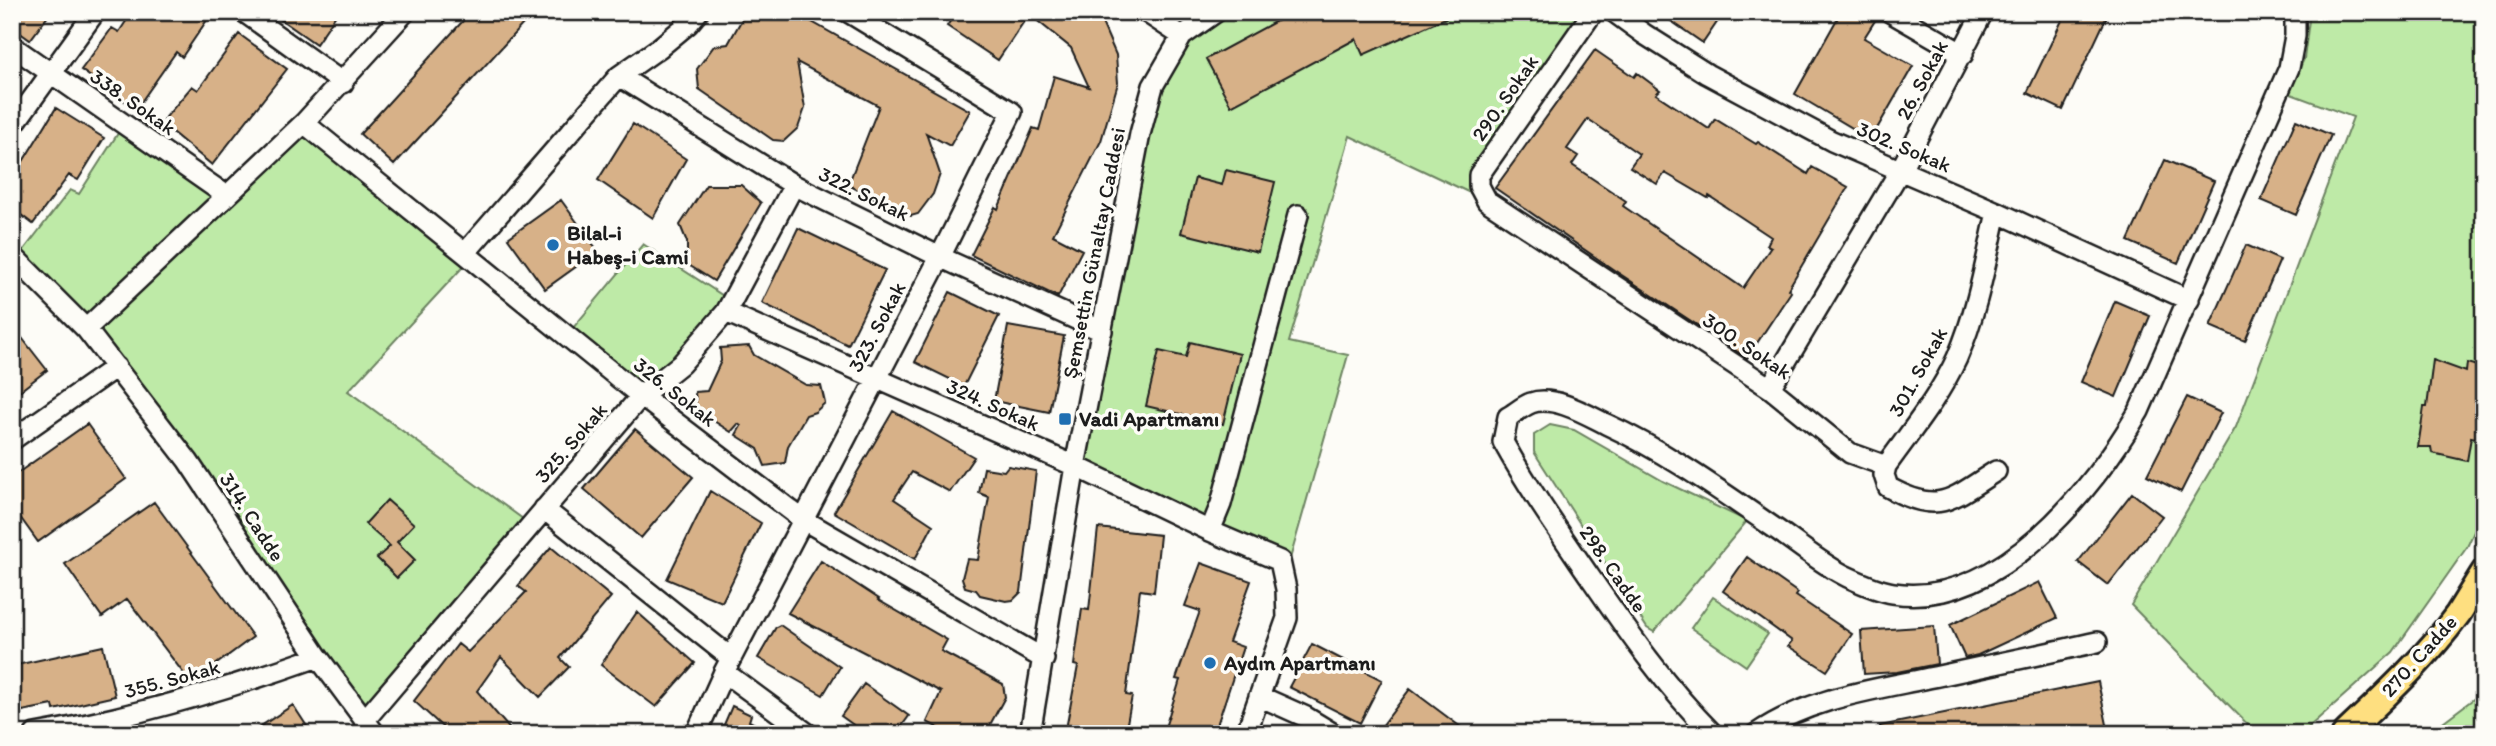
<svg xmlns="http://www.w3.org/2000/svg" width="2496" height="746" font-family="Itim,sans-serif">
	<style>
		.green { fill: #beeaa7; stroke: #6d8362; stroke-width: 2 }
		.building { fill: #d7b188; stroke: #1c1c1c; stroke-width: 2; fill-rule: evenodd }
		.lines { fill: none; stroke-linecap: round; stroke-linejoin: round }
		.minor-casing { stroke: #1c1c1c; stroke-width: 24 }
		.major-casing { stroke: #1c1c1c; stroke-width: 30 }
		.minor { stroke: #fdfcf7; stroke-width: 19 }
		.major { stroke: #fedf80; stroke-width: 24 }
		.poi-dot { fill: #1f6fb2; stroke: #fdfcf7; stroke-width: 2.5 }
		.labels { text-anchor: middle; stroke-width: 7; stroke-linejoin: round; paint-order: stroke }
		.street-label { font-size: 21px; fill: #1c1c1c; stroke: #fdfcf7 }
		.poi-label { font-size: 21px; font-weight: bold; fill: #1c1c1c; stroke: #fdfcf7; text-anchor: start }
	</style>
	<rect width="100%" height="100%" fill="#fdfcf7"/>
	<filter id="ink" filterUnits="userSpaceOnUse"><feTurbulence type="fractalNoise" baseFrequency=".0143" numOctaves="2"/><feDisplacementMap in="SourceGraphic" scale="14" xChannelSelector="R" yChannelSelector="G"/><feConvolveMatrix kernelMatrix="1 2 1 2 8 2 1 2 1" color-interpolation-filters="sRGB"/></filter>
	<g filter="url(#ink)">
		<path class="green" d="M1216,12H1593L1479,175L1487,201L1350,136L1289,342L1348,355L1290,559L1280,561L1075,466L1140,134L1182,36Z
			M2310,12H2484V510L2467,547L2393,652L2301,734H2257L2131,605L2236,427L2353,117L2288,93L2304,59Z
			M304,123L472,257L348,391L531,525L364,721L188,461L17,259L70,190L79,194L124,124L227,196Z
			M643,244L731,301L641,396L567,335Z
			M1550,425L1574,430L1663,481L1747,521L1654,632L1647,628L1534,452V435Z
			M1713,597L1768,634L1746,666L1691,628Z
			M2484,691V734H2427Z"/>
		<path class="building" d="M12,12H51L30,40L12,27Z
			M132,12H196L207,20L182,57L176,52L136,109L81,70L112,28L119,32Z
			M270,12H338L316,44Z
			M471,12H534L394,165L360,134Z
			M746,12H794L970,111L950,146L926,133L940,174L933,194L918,214L911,216L848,185L879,106L797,62L805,108L798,128L784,141L773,140L699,89L697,69L714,46L728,44Z
			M956,12H1094L1100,18L1116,55L1118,83L1101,141L1053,235L1082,250L1058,297L971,255L995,207L998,209L1033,128L1039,130L1054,76L1089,87L1071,48L1029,14L998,60L947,26Z
			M1293,12H1459L1363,55L1356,39L1231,106L1206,59Z
			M1658,12H1724L1703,43Z
			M1841,12H1864L1876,19L1864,38L1913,66L1871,139L1795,94Z
			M2066,12H2109L2063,110L2027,93Z
			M239,34L287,69L212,165L161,123L192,86L198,90Z
			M1595,50L1634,77L1637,73L1660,90L1656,94L1709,129L1715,119L1756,144L1758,142L1808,174L1812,167L1848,187L1788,289L1791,292L1747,358L1614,270L1495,188ZM1588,119L1639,154L1630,167L1657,184L1665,173L1708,198L1709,196L1771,237L1767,245L1771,247L1743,288L1623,206L1626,201L1572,165L1578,156L1567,149Z
			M56,108L104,138L78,180L69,175L33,224L12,208V156L22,163Z
			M2296,120L2331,135L2296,215L2261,200Z
			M633,124L686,159L653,218L598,180Z
			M2165,160L2214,181L2178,263L2128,241Z
			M1226,170L1275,182L1258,252L1181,233L1195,178L1222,185Z
			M706,185H741L761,203L714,281L687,264V242L680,225Z
			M561,200L598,251L545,289L508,238Z
			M798,228L885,270L848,345L762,303Z
			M2246,245L2280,260L2245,341L2210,326Z
			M950,292L999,316L964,386L915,362Z
			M2115,301L2150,316L2116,397L2081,382Z
			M12,325L47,370L12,397Z
			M1008,326L1064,336L1049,412L994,401Z
			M1190,342L1240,354L1223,424L1146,406L1159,351L1186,357Z
			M749,346L754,355L806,385L821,386L825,403L815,412L806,415L788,446L785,463L765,466L758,449L736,435L741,426L738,424L731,432L709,418L697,415L695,392L707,391L721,361L720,348Z
			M2433,360L2466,372L2467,363L2484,368V406L2476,438L2471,437L2467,461L2432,453L2431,447H2418L2424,407H2427Z
			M2187,397L2221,413L2181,492L2147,475Z
			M893,411L974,457L950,492L912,472L894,499L933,525L915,559L834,512Z
			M87,424L126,479L38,542L12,506V477Z
			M635,429L693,477L641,538L584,489Z
			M1008,466L1036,471L1021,592L1013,600L1006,601L980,595L976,590L965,587L962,578L967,559L978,560L989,497L979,493L984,468L1004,471Z
			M710,491L761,523L722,602L667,579Z
			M2132,493L2162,516L2108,585L2078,562Z
			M387,500L414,524L397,542L415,560L397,578L377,558L390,546L365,524Z
			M154,502L253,637L191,683L127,599L102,617L65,564Z
			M1098,528L1160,535L1154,592L1140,590L1126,695L1132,696L1125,734H1065L1078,666L1074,665L1082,609L1089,610Z
			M551,547L611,597L560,658L569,667L540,697L501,657L477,691L514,734H450L414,701L458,644L468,652L526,592L518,586Z
			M1747,557L1798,593L1796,596L1852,634L1827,671L1788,646L1792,641L1723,591Z
			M821,561L879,599L878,600L947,640L941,651L1003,684L1005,697L985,734H950L927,722L941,692L788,613Z
			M1201,563L1251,581L1229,642L1243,647L1214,734H1163L1180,680L1176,679L1200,611L1185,606Z
			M2039,582L2057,618L1978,655L1965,658L1950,625Z
			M637,612L695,663L656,707L601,665Z
			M780,625L840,667L823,695L758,658L776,627Z
			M1934,626L1937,664L1897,672L1864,674L1861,631Z
			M1312,644L1382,680L1360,723L1289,687Z
			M103,646L115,696L54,710L53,705L12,713V666Z
			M2098,682L2109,734H1881L1880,726Z
			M864,684L909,716L896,734H866L841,716Z
			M1410,689L1470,734H1376Z
			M293,705L312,734H249Z
			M732,706L751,715L749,721L774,734H720Z"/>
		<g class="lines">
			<defs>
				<path id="minor" d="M244,12L343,83
					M1146,12L1182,36
					M1593,12L1479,175V186L1487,201L1770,388L1850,453L1886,466L1884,475L1888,487C1940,516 1951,499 1996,471
					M1614,12L1644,34L1707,74L1832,141L1997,212L2189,300
					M1890,12L1963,54
					M12,46L227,196
					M619,76L794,185L940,257L1102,331
					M304,123L641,396L802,519L1044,659
					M12,127L95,12
					M466,252L619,76L659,48L688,24L698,12
					M12,255L86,329L188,461L318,657L375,734
					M726,312L1075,466L1210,531L1280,561L1286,589L1287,618L1246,734
					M86,329L304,123L405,12
					M1770,388L1901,169L1983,12
					M12,440L116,367
					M1886,466C1911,431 1939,397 1957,358C1977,312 1986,261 1997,212
					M544,509L731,658
					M1210,531L1221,504L1298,215
					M724,672L808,734
					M1259,696L1306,717L1334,734
					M364,721L641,396L681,364L726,312L794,185
					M35,734C132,718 225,690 318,657
					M696,734L724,672L940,257L1012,112L848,12
					M1030,734L1075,466L1140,134L1153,86L1182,36L1216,12
					M1713,734C1666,687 1628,632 1590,577C1560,533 1529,489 1503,442L1508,417C1515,413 1523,406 1531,403C1554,395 1586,414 1606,424C1665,451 1719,490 1773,527C1797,543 1822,565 1848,577C1861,583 1879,591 1893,593C1998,609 2093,490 2139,411L2289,68L2295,36V12
					M1756,734C1805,700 1866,691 1924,679C1981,667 2039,655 2097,642"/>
				<path id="major" d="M2345,734C2385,696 2425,659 2458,614C2467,600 2475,586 2484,572"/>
			</defs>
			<use href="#minor" class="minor-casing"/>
			<use href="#major" class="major-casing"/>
			<use href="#minor" class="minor"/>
			<use href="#major" class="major"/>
		</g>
	</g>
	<g class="poi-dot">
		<circle cx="553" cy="245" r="7"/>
		<rect x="1058" y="412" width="14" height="14" rx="3.5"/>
		<circle cx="1210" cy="663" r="7"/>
	</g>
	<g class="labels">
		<g class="street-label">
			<text transform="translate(1922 80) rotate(-62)" y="7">26. Sokak</text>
			<text transform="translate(1505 98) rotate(-55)" y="7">290. Sokak</text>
			<text transform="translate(133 102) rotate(35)" y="7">338. Sokak</text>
			<text transform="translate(1904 147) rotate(23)" y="7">302. Sokak</text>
			<text transform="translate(864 194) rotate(26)" y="7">322. Sokak</text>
			<text transform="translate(1094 253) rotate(-79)" y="7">Şemsettin Günaltay Caddesi</text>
			<text transform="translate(877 327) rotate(-62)" y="7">323. Sokak</text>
			<text transform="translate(1747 346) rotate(34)" y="7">300. Sokak</text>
			<text transform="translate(1918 372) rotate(-61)" y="7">301. Sokak</text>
			<text transform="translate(675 392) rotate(38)" y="7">326. Sokak</text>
			<text transform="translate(993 405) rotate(24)" y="7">324. Sokak</text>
			<text transform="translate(571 443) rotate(-49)" y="7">325. Sokak</text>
			<text transform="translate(252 517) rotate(57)" y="7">314. Cadde</text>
			<text transform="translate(1613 569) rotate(55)" y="7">298. Cadde</text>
			<text transform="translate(2419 656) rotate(-48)" y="7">270. Cadde</text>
			<text transform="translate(172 679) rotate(-15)" y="7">355. Sokak</text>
		</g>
		<g class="poi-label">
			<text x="567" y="240">Bilal-i<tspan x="567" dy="24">Habeş-i Cami</tspan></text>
			<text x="1079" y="426">Vadi Apartmanı</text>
			<text x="1224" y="670">Aydın Apartmanı</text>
		</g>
	</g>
	<rect width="2496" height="746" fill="none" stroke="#fdfcf7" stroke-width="42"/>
	<rect x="21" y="21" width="2454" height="704" fill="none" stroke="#1c1c1c" stroke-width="2.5" filter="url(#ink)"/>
</svg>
